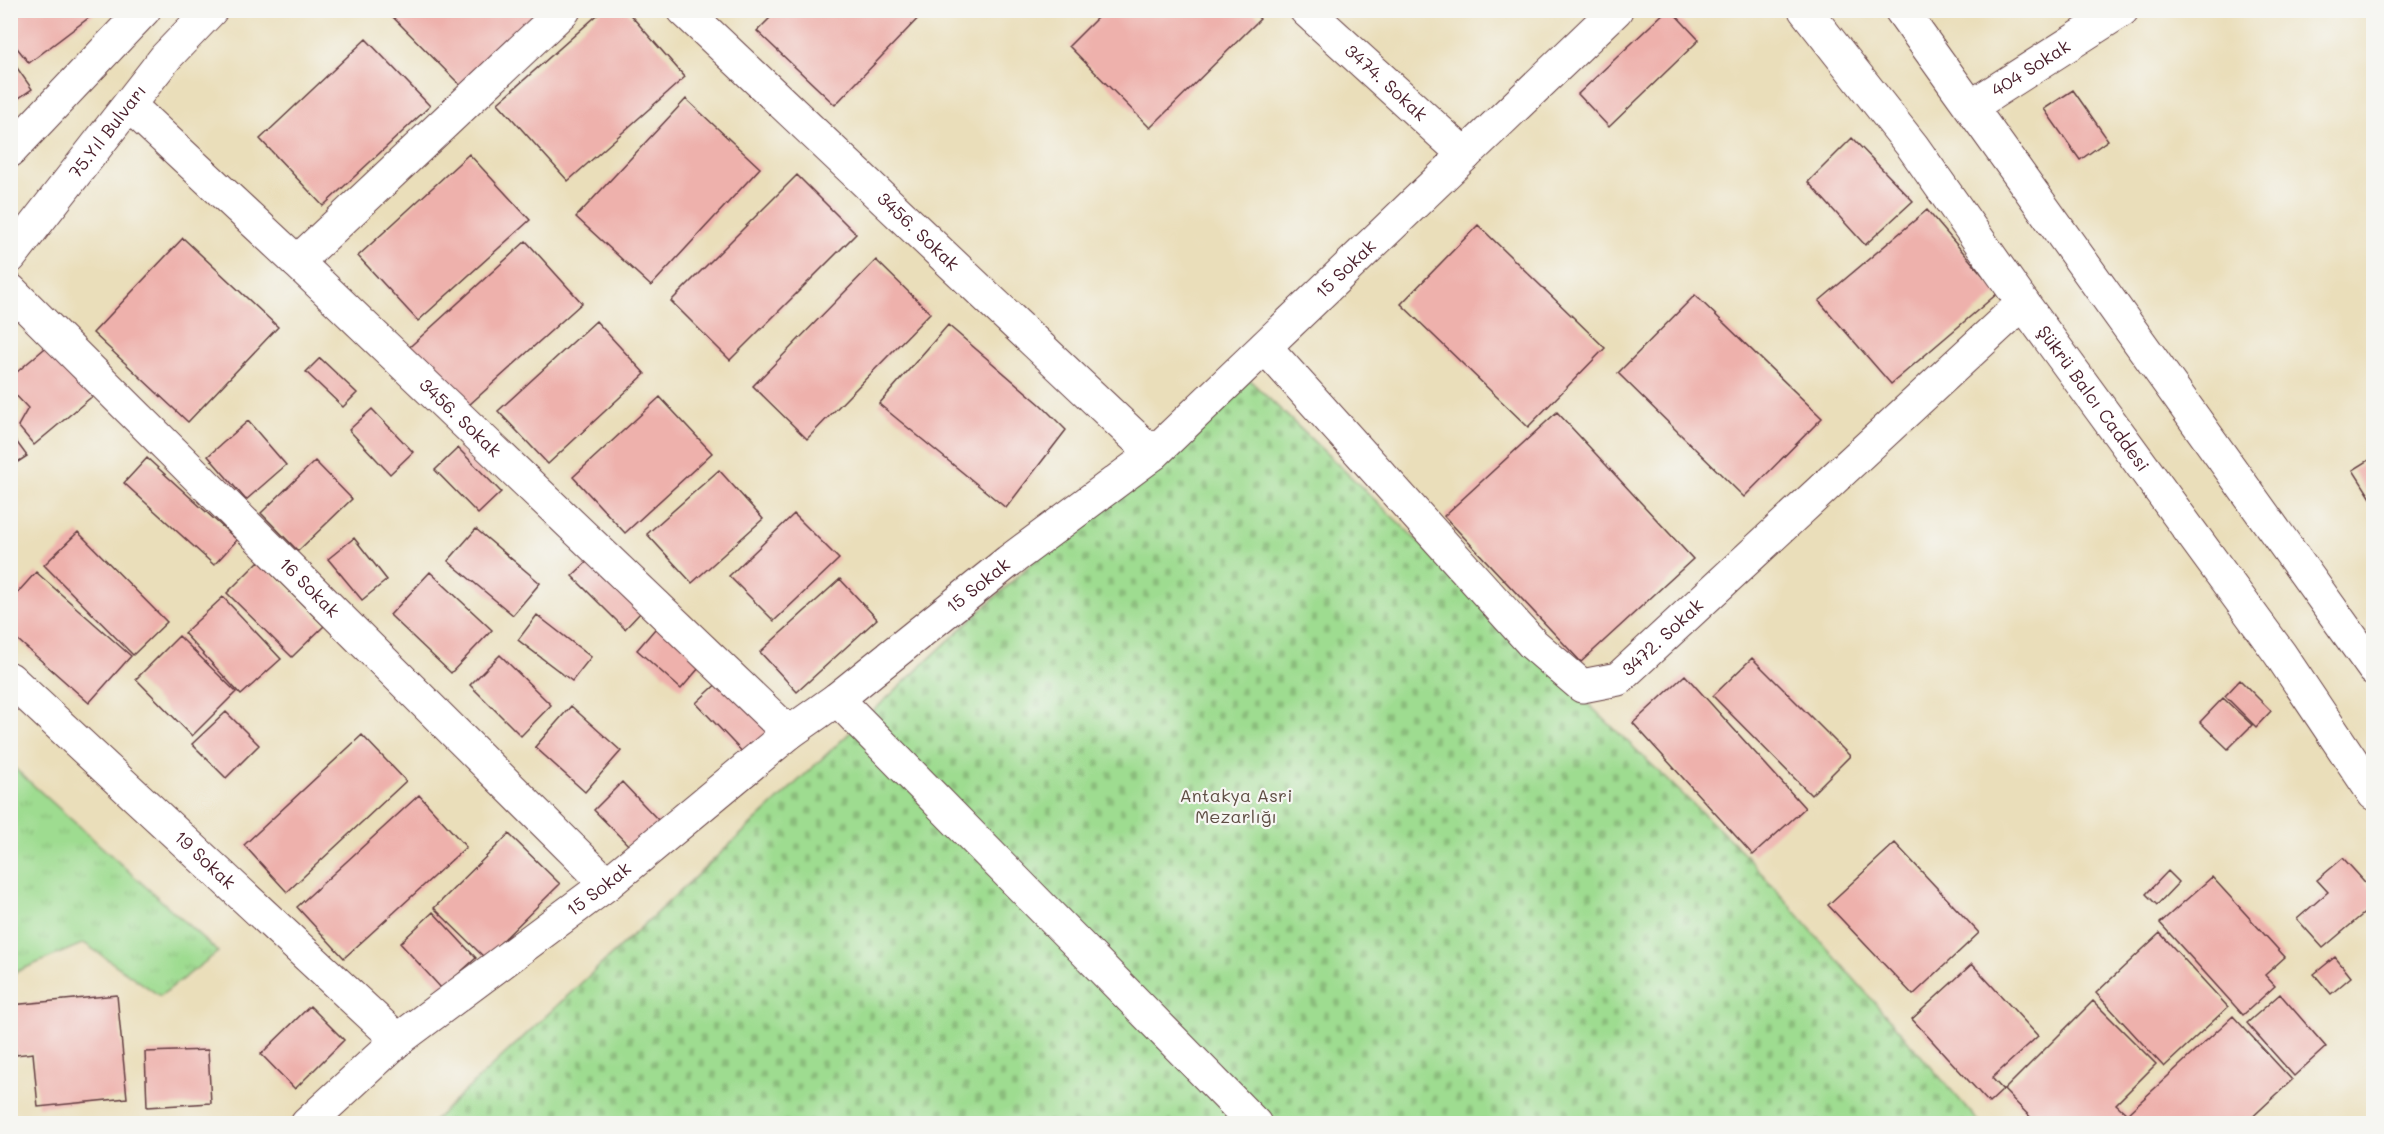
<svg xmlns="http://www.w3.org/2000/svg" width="2384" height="1134" font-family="Mali,sans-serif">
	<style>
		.grass { fill: url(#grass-tufts); stroke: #747e5e; stroke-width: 1.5 }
		.cemetery { fill: url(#cemetery-stones); stroke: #747e5e; stroke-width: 1.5 }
		.building { fill: #eeb1ac }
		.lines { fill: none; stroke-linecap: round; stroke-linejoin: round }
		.minor-casing { stroke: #623c40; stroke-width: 35 }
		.major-casing { stroke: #623c40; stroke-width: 35 }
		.minor { stroke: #fff; stroke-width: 33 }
		.major { stroke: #fff; stroke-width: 33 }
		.labels { text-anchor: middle; stroke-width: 4.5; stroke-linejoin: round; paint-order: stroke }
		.street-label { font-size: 18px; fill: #4a1f2b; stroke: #f6f6f2 }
		.park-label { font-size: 18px; fill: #5f4e44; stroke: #f6f6f2 }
	</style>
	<defs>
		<pattern id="grass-tufts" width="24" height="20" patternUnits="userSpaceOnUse" patternTransform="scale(1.5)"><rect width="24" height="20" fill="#9edc90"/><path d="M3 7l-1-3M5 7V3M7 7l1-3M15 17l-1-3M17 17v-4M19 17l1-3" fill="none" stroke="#8abc7c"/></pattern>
		<pattern id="cemetery-stones" width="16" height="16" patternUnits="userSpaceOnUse" patternTransform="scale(1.5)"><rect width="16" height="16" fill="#9edc90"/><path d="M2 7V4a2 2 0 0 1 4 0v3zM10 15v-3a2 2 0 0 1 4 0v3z" fill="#8abc7c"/></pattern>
	</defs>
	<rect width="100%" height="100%" fill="#f6f6f2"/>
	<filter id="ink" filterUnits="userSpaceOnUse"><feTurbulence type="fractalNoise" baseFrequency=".0167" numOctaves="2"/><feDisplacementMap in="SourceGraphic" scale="12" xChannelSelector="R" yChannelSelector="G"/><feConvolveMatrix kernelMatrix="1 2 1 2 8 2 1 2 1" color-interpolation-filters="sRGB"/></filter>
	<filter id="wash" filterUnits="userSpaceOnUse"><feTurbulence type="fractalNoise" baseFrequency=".008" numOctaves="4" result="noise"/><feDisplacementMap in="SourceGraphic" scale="24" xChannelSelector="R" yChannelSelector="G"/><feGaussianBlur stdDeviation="1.35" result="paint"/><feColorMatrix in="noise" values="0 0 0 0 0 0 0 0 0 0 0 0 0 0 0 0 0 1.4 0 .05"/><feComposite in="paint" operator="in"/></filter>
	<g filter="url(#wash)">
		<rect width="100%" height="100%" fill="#eadeba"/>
		<path class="grass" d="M11,765L218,952L160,996L84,943L11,974Z"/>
		<path class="cemetery" d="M1239,370L1742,851L1980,1123L430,1124Z"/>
		<g id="blocks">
			<path class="building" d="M10,10H99L29,63L10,39Z
				M386,10H540L462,87Z
				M603,10H626L685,77L568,181L498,103Z
				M778,10H926L835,105L757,31Z
				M1105,10H1251L1260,19L1150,128L1069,46Z
				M1667,10H1671L1699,40L1609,127L1578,94Z
				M366,39L430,106L323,206L260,139Z
				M10,58L32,89L10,104Z
				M2073,90L2108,140L2080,160L2044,109Z
				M686,99L760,168L651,286L576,217Z
				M1852,138L1913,201L1865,245L1808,182Z
				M469,154L530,220L418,321L358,256Z
				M797,175L856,234L730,360L671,301Z
				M1927,210L1998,293L1891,384L1819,301Z
				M1478,225L1605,348L1528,427L1401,304Z
				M183,238L278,327L188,422L93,333Z
				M526,241L582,303L459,414L403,353Z
				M876,260L930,313L807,439L753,386Z
				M1695,295L1822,418L1744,497L1618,373Z
				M596,321L645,374L548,464L498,411Z
				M948,325L1041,405L1066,430L1006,508L879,404Z
				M51,343L95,394L34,445L18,426L28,408L10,389V378Z
				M320,358L357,393L343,407L306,372Z
				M660,397L712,453L625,533L573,477Z
				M372,409L413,452L390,474L349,430Z
				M1557,412L1693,559L1581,662L1444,516Z
				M248,421L286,465L246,500L208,456Z
				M10,433L27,456L10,467Z
				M458,448L501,492L478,514L435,470Z
				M2374,457V503L2353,470Z
				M147,458L237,540L214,565L124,483Z
				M315,461L352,499L298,551L261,513Z
				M719,470L763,519L692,583L647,534Z
				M794,514L839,559L774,621L729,576Z
				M476,529L540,583L513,615L448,561Z
				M78,532L167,622L133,655L44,565Z
				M354,538L387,580L362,600L328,559Z
				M589,560L641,612L625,629L572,576Z
				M259,561L324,626L292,657L227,593Z
				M36,572L131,656L89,703L10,633V601Z
				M430,572L492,630L451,673L390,615Z
				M840,579L877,619L797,692L760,652Z
				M223,597L281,659L241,695L184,633Z
				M537,615L591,657L572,681L518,640Z
				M661,622L705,661L681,689L637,650Z
				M179,636L236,692L192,736L136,679Z
				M500,655L551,705L521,736L470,685Z
				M1752,658L1850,756L1811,795L1713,696Z
				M1685,675L1805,808L1753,855L1633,723Z
				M722,679L774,734L748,758L696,703Z
				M2240,680L2271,711L2256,727L2225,696Z
				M2223,698L2252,725L2228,749L2200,722Z
				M571,706L621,751L585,792L535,747Z
				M226,712L259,745L226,778L192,744Z
				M362,735L406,781L287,892L244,845Z
				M622,782L661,823L633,850L594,810Z
				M419,795L466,847L344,958L297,907Z
				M509,834L560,884L485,958L434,908Z
				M1895,843L1979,933L1913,995L1828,905Z
				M2343,858L2374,892V905L2323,948L2297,919L2328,892L2317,880Z
				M2168,871L2179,882L2157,905L2146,894Z
				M2212,877L2285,957L2265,975L2275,986L2243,1015L2160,923Z
				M433,912L476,958L442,989L400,943Z
				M2160,933L2228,1007L2164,1067L2096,993Z
				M2335,957L2351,977L2331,994L2314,974Z
				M1972,964L2038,1036L1992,1078L2003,1090L1989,1103L1912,1019Z
				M2280,994L2326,1047L2294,1076L2247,1023Z
				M117,995L127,1098L38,1107L33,1053L16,1055L11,1005Z
				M2093,1001L2156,1064L2116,1104L2127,1114L2233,1016L2292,1080L2245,1124H2037L2004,1090Z
				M310,1006L344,1040L295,1089L261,1054Z
				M208,1050L211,1103L147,1107L145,1052Z"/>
		</g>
	</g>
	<g filter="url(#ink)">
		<use href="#blocks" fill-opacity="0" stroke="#623c40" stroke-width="1.5"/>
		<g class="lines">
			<defs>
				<g id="minor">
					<path id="s1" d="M684,10L1153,454"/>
					<path id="s2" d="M1306,10L1465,155"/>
					<path id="s3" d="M1805,10L1913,147L2023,303L2280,654L2374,794"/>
					<path d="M1901,10L2374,669"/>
					<path id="s4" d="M130,106L297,262L789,733"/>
					<path id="s5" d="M1972,106L2122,10"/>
					<path d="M297,262L564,10"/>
					<path id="s6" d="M10,290L607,884"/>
					<path id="s7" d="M1265,347L1533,644L1582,686L1618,679L2023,303"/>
					<path id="s8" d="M10,679L398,1040"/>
					<path d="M837,699L1255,1124"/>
					<path id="s9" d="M307,1124L398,1040L607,884L789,733L837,699L1009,561L1153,454L1616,10"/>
				</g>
				<g id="major">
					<path d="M10,151L144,10"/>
					<path id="s10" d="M10,257L166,57L211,10"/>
				</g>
			</defs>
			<use href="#minor" class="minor-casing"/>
			<use href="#major" class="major-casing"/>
			<use href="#minor" class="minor"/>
			<use href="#major" class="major"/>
		</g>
	</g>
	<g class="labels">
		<g class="street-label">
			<text dy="6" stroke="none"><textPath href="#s5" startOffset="70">404 Sokak</textPath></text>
			<text dy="6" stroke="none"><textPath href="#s2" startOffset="108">3474. Sokak</textPath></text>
			<text dy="6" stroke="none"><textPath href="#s10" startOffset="159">75.Yıl Bulvarı</textPath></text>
			<text dy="6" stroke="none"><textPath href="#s1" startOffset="322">3456. Sokak</textPath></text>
			<text dy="6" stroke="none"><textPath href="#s9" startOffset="1347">15 Sokak</textPath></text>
			<text dy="6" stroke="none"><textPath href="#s3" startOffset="484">Şükrü Balcı Caddesi</textPath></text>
			<text dy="6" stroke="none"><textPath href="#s4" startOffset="454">3456. Sokak</textPath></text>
			<text dy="6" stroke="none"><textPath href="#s9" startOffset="861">15 Sokak</textPath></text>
			<text dy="6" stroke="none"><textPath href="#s6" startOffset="422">16 Sokak</textPath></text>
			<text dy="6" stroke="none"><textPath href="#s7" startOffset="562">3472. Sokak</textPath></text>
			<text dy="6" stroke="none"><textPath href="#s8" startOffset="266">19 Sokak</textPath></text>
			<text dy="6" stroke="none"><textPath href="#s9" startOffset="375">15 Sokak</textPath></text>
		</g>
		<g class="park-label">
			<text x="1236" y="802">Antakya Asri<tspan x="1236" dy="21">Mezarlığı</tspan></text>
		</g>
	</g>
	<rect width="2384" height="1134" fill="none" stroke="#f6f6f2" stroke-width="36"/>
</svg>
